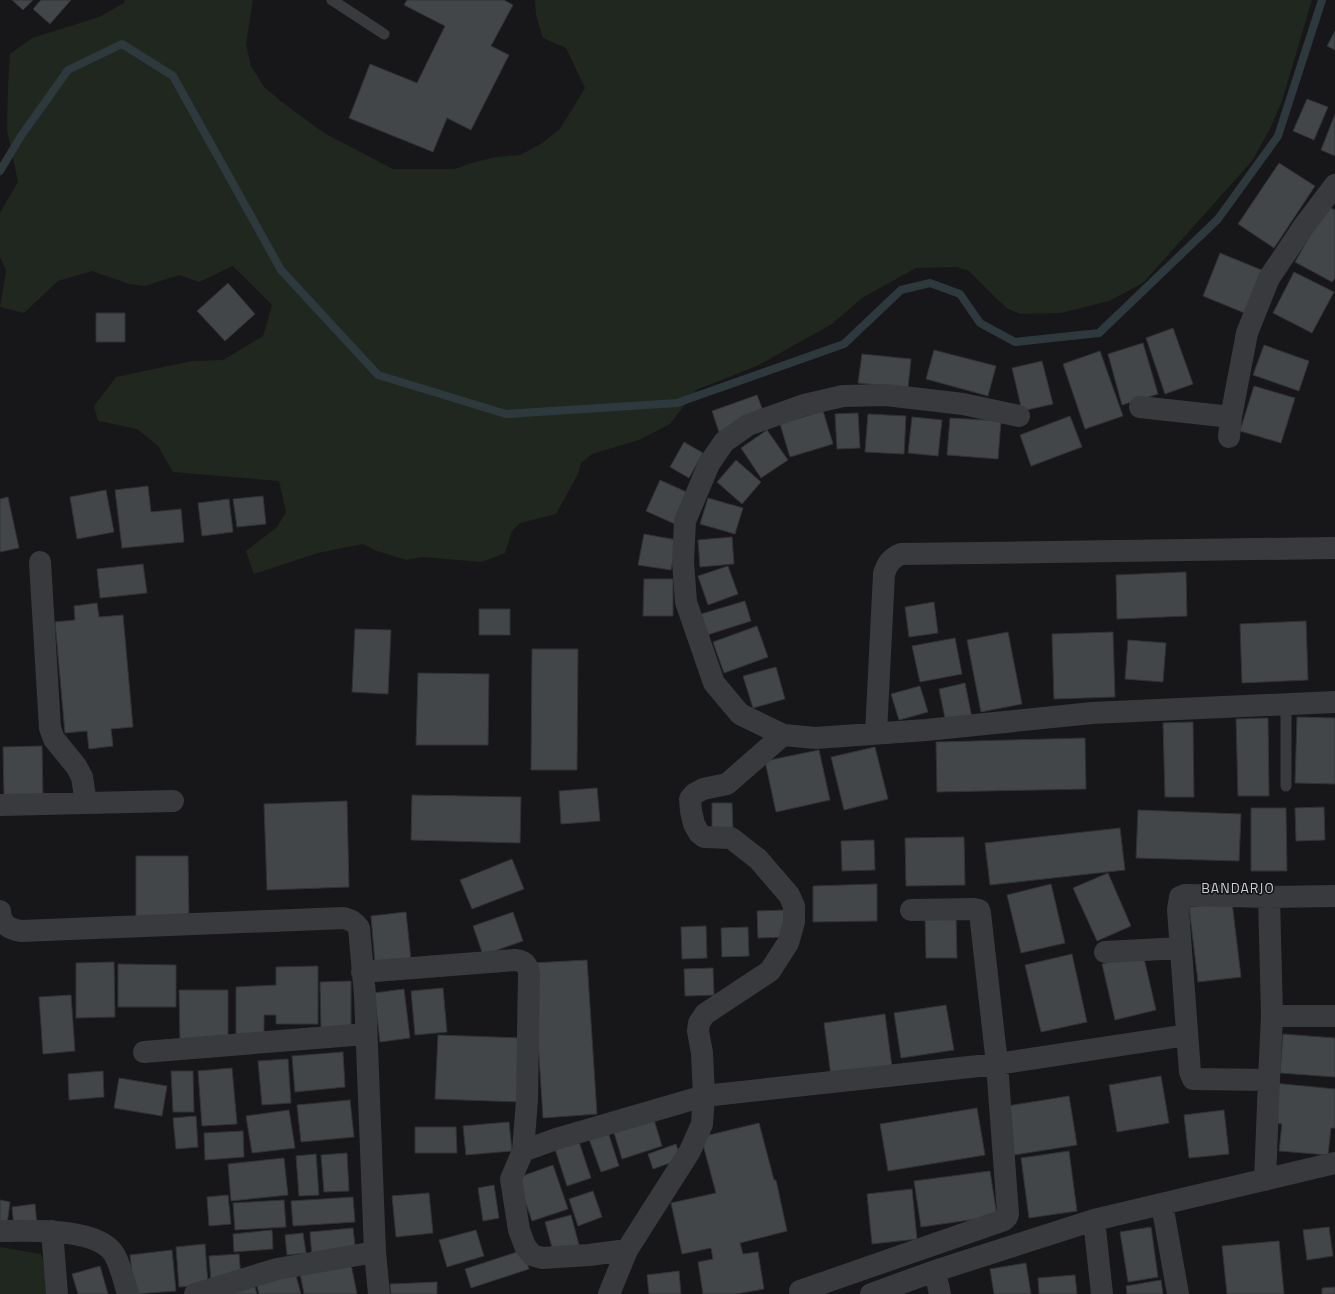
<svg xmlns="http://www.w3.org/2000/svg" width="1335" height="1294" font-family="'Titillium Web',sans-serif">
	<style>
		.green { fill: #1f271f }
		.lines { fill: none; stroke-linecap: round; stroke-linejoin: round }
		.stream { stroke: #2d393d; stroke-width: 8 }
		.building { fill: #434649; stroke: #313235 }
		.lane { stroke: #383a3e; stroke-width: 11 }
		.street { stroke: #383a3e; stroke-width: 22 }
		.labels { text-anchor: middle; stroke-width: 3; stroke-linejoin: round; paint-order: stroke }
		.quarter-label { font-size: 14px; letter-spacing: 1px; fill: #cacfd5; stroke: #121214 }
	</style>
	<rect width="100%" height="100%" fill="#171719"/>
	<path class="green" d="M125,0H253L246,44L251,66L264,87L282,102L324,133L393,169H454L475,162L497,157L520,155L541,144L560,129L585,88L566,48L543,38L536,15L535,0H1312L1282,101L1270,129L1252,161L1143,283L1109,301L1061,313L1021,314L1008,309L999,301L969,271L957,267L916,268L862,298L832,324L757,366L696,390L670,424L639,440L592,454L581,463L578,474L556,514L520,523L512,531L505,553L482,562L422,557L406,560L374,550L363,544L318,553L254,574L246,551L277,527L286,512L279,481L173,472L158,446L137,429L98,421L94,406L116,377L192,361L223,360L263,336L272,305L233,266L199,282L179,275L145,286L129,284L92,271L58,281L24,313L0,307L6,271L0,257V213L18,182L7,130L8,85L10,54L32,38L99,17L124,3Z
		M0,1247L41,1254L50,1282V1294H0Z"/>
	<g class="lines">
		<path class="stream" d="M0,171L21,136L68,70L122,44L173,76L281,270L378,375L506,414L677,403L844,344L901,290L930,283L960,294L980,323L1015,342L1099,333L1218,219L1278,136L1322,0"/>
	</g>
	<path class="building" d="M12,0H33L23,10Z
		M41,0H71L50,24L33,9Z
		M407,0H504L513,5L491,46L509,55L471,130L447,118L433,152L349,118L370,64L417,83L445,26L404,5Z
		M1335,31V50L1327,46Z
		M1307,99L1328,107L1314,140L1293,131Z
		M1335,114V156L1321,150Z
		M1279,163L1315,186L1274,248L1238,224Z
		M1327,206L1335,210V278L1332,282L1295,262Z
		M1220,253L1264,271L1247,314L1203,296Z
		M1294,272L1334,292L1312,333L1273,313Z
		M228,283L255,314L225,341L197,311Z
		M96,313H125V342H96Z
		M1173,328L1193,384L1165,394L1146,338Z
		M1143,343L1158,394L1122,405L1108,354Z
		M1264,345L1309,361L1299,391L1253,375Z
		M934,350L996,366L988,396L926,379Z
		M1100,351L1123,416L1085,429L1063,364Z
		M862,354L911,359L908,388L858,383Z
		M1042,361L1053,404L1022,411L1012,368Z
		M1254,386L1295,398L1281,443L1240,431Z
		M757,395L765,416L719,432L712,411Z
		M823,411L833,444L790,457L780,424Z
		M858,413L860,448L837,449L835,414Z
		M868,414L906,416L904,454L865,452Z
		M1070,416L1082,447L1031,466L1020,435Z
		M912,417L942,420L938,456L908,453Z
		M950,418L1001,421L998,459L947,455Z
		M767,430L788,460L761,478L741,448Z
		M684,442L703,453L689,478L670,467Z
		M736,460L761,482L742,504L717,482Z
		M660,480L691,494L677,525L646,511Z
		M148,486L151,512L181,509L184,542L122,548L115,490Z
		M106,490L114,532L77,539L70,497Z
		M263,496L266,524L237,527L233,499Z
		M8,497L19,548L0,552V499Z
		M708,498L743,508L735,534L700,524Z
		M229,499L233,532L202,536L198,503Z
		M644,534L677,540L671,570L638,565Z
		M732,537L734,564L700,567L698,540Z
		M143,564L147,593L100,598L97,569Z
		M728,566L738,594L708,605L698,576Z
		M1186,572L1187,616L1117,619L1116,575Z
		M644,579H673V616H643Z
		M745,601L751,621L707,635L701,614Z
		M934,602L938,633L909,637L905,607Z
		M97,603L99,617L123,615L133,727L111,729L113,746L89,749L87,731L65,733L55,622L75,620L74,606Z
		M479,609H510V635H479Z
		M1306,621L1308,680L1242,683L1240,624Z
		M757,626L768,657L724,673L713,642Z
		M355,629L391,630L388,694L352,692Z
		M1008,632L1022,704L981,712L967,640Z
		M1113,632L1115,697L1054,699L1052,634Z
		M955,638L962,674L920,682L912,646Z
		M1128,640L1166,643L1163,682L1125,679Z
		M532,649H578L577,770H531Z
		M776,667L785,699L753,708L743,676Z
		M418,673L489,674L488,745H416Z
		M965,683L972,718L946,723L939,689Z
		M920,686L928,712L899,720L891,694Z
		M1297,717L1335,718V784L1295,783Z
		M1268,718L1269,796H1238L1236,719Z
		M1193,722L1194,797H1165L1163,723Z
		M1085,738L1086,789L937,792L936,742Z
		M42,746L43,796L4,797L3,747Z
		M875,747L888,799L844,810L831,757Z
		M819,750L830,800L776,812L765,761Z
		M597,788L600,821L561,824L559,791Z
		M412,795L521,797L520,843L411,840Z
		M347,801L349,887L267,890L264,804Z
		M712,803H732L733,830L712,831Z
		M1324,807L1325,840L1296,841L1295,808Z
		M1251,808H1286L1287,871H1251Z
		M1138,810L1241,814L1239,861L1136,858Z
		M1120,828L1125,870L990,885L985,843Z
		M964,837L965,885L906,886L905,838Z
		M874,840L875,870L842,871L841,841Z
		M136,856H188L189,922H136Z
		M512,859L524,889L472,909L460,880Z
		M1108,873L1131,926L1097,941L1073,888Z
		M877,884V921L813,922V886Z
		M1051,884L1065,943L1021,953L1007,895Z
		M1232,902L1241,977L1198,982L1189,907Z
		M786,910L787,937L758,938L757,911Z
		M406,912L411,960L375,963L371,916Z
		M513,912L523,941L483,955L473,926Z
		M956,916L957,958H926L925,917Z
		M706,926L707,958L682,959L681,927Z
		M748,927L749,956L722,957L721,928Z
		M1072,954L1087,1022L1041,1032L1025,965Z
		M1143,954L1156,1010L1115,1020L1102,964Z
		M587,960L597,1114L543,1118L533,963Z
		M114,962L115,1017L76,1018V963Z
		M118,964L176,965V1007H118Z
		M318,966V1024H276V1015H264V1036H236V987L276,985V967Z
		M713,968L714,995L685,996L684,969Z
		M351,981V1027L321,1028L320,982Z
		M443,988L447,1032L415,1035L411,991Z
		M404,989L410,1038L380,1042L374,993Z
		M179,990H228V1040L180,1041Z
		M71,995L75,1051L43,1054L39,997Z
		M946,1005L954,1050L901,1058L894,1013Z
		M885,1014L892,1067L831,1076L824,1023Z
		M1283,1034L1335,1038V1077L1280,1073Z
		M438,1035L521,1038L519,1102L435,1099Z
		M343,1052L345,1087L295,1092L292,1056Z
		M288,1059L291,1103L262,1105L258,1061Z
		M232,1068L237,1124L202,1126L198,1071Z
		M103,1071L104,1097L69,1100L68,1074Z
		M171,1071H193L194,1112H173Z
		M1161,1076L1169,1123L1117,1132L1109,1085Z
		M119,1078L167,1086L162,1116L114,1108Z
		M1273,1083L1335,1089V1128H1331L1328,1155L1279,1151L1282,1124L1269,1122Z
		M1069,1096L1077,1145L1014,1155L1007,1106Z
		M350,1100L354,1137L301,1142L297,1105Z
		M977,1108L985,1155L888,1171L880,1124Z
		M289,1110L295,1148L252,1153L246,1116Z
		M1224,1110L1229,1154L1189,1158L1184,1115Z
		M652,1113L662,1146L622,1159L612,1126Z
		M196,1116L198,1147L176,1149L173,1118Z
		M509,1122L512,1151L466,1155L463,1126Z
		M759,1123L774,1180H776L787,1231L740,1243L743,1254L758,1252L764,1289L736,1294H703L698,1262L713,1259L711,1248L682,1254L671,1203L716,1193L701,1137Z
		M415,1127H456L457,1153H415Z
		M243,1131L244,1157L205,1160L204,1133Z
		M608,1132L619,1166L601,1172L589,1139Z
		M579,1142L591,1178L567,1186L555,1149Z
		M676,1144L681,1159L653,1169L648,1154Z
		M1069,1151L1077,1211L1029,1218L1021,1158Z
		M347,1153L349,1191L324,1192L321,1155Z
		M316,1154L319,1195L299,1196L296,1156Z
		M284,1158L288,1195L231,1201L228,1164Z
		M553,1165L568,1209L532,1221L517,1178Z
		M990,1171L997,1216L921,1227L914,1181Z
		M494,1185L499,1218L483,1221L478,1188Z
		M912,1189L917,1239L872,1244L867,1194Z
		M593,1191L602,1217L578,1226L569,1199Z
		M429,1193L433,1233L396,1237L392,1196Z
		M228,1195L231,1224L209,1226L207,1197Z
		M353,1197L355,1222L293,1226L291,1201Z
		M0,1200L10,1202L7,1224L0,1223Z
		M284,1200L286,1227L235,1230L233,1203Z
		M35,1204L37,1225L14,1228L12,1207Z
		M571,1215L579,1245L553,1251L545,1222Z
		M1151,1227L1158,1277L1128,1282L1120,1232Z
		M1329,1227L1333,1256L1307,1260L1303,1230Z
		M353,1228L356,1254L312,1258L310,1232Z
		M272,1230L273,1249L234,1252L233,1234Z
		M476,1230L484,1256L447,1267L439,1240Z
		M303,1233L306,1253L287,1255L285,1235Z
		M1279,1241L1284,1294H1227L1222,1246Z
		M205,1244L208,1285L179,1287L176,1247Z
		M172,1250L176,1291L134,1294L130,1255Z
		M523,1250L529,1269L471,1288L465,1269Z
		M239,1254L241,1278L211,1281L209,1256Z
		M1026,1263L1031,1294H994L990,1269Z
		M351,1264L357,1294H304L300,1273Z
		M100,1266L108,1294H78L72,1274Z
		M679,1271L681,1294H649L647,1275Z
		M295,1272L301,1294H259L256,1282Z
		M1075,1275L1077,1294H1039L1038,1278Z
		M1161,1280L1163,1294H1127L1126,1286Z
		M437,1282V1294H391L390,1284Z
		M254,1284L257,1294H217Z
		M1335,1287V1294H1322V1288Z"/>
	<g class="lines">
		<path class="lane" d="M332,0L384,34
			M1286,704V786"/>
		<path class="street" d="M1140,407L1231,417
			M1019,416L963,404L886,395L843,396L804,405L748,425L724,442L709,464L685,521L683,562L686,602L714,683L740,714L783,735L816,738L926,730L1092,713L1335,702
			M1229,437L1231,417L1247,333L1269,278L1304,226L1335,185
			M40,562L50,728L54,739L76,766L82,777L86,803
			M876,733L884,574C887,564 891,558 901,554L1335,548
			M0,805L173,801
			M1269,897L1185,895L1180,897L1178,910L1190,1072L1193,1079L1269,1080L1272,1016L1269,897L1335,896
			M0,911C1,924 8,929 21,931L344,918C351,920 355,922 359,928L365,995L375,1252L379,1294
			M1105,952L1181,948
			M362,972L515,960C525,961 527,964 529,973L527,1100L523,1151
			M1272,1016H1335
			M144,1052L366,1034
			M1265,1180L1269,1080
			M1162,1204L1178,1294
			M1094,1220L1102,1294
			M0,1231C28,1231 97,1227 114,1254C121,1266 124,1281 128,1294
			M52,1231L57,1294
			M627,1250L589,1255L542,1258L532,1255L525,1246L519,1230L511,1179L523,1151L556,1139L704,1096L997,1064L1187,1035
			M935,1271L940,1294
			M800,1291L1004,1220L1007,1217L1008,1214L997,1064L980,913L979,910L974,909L911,910
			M195,1294L277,1269L375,1252
			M609,1294L627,1250L690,1151L702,1124L704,1096L702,1053L698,1031L699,1023L705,1014L770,971L788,943L794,922V906L789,895L758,859L731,838L704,837L699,833L694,824L691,811L690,799L694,794L703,789L727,784L783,735
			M871,1294L935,1271L1094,1220L1335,1163"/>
	</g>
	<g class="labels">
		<g class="quarter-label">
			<text x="1238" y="893">BANDARJO</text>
		</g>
	</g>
</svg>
